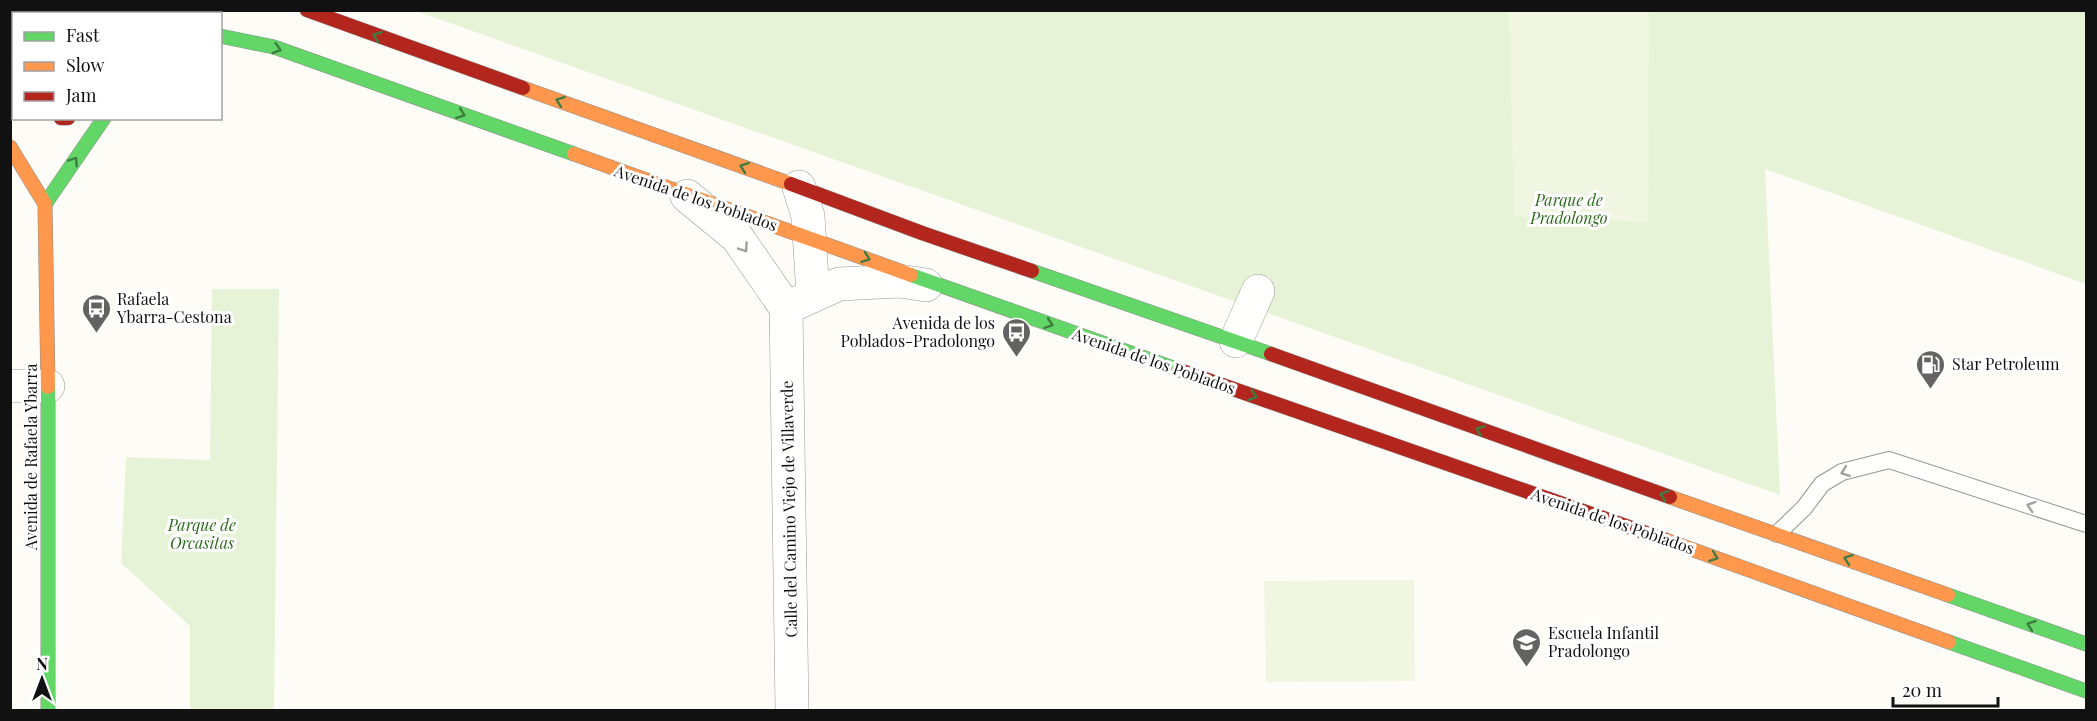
<svg xmlns="http://www.w3.org/2000/svg" width="2097" height="721" font-family="'Playfair Display',serif">
	<style>
		.green { fill: #e7f3d7 }
		.pitch { fill: #f0f6e1 }
		.lines { fill: none; stroke-linecap: round; stroke-linejoin: round }
		.lane-casing { stroke: #979795; stroke-width: 18 }
		.street-casing { stroke: #979795; stroke-width: 34 }
		.fast-casing { stroke: #8e8d8b; stroke-width: 15 }
		.slow-casing { stroke: #8e8d8b; stroke-width: 15 }
		.jam-casing { stroke: #8e8d8b; stroke-width: 15 }
		.lane { stroke: #fffffe; stroke-width: 16 }
		.street { stroke: #fffffe; stroke-width: 33 }
		.fast { stroke: #63d668; stroke-width: 14 }
		.slow { stroke: #ff974d; stroke-width: 14 }
		.jam { stroke: #b3261e; stroke-width: 14 }
		.oneway { stroke: #3e7d41 }
		.oneway2 { stroke: #a0a09f }
		.labels { text-anchor: middle; stroke-width: 6; stroke-linejoin: round; paint-order: stroke }
		.street-label { font-size: 16px; fill: #111; stroke: #fff }
		.park-label { font-size: 16px; font-style: italic; fill: #2f6b1f; stroke: #fff }
		.poi-label { font-size: 16px; fill: #111; stroke: #fff; text-anchor: start }
	</style>
	<rect width="100%" height="100%" fill="#fdfcf7"/>
	<path class="green" d="M416,11H2086V284L1765,169L1780,495Z
		M212,289H279L274,710H190V626L121,563L126,457L210,460Z"/>
	<path class="pitch" d="M1509,11H1649L1648,222L1514,216Z
		M1414,580L1415,681L1266,682L1264,581Z"/>
	<g class="lines">
		<defs>
			<path id="lane" d="M1777,534L1804,508L1822,484L1842,472L1889,460L2086,524"/>
			<path id="street" d="M799,187L808,216L813,295
				M687,196L737,237L786,308L792,710
				M786,308L839,284L899,281L926,285
				M1236,341L1258,291
				M10,386H48"/>
			<path id="fast" d="M198,14L199,10
				M220,36L274,47L574,154
				M45,204L104,118
				M1032,271L1271,354
				M911,275L1179,370
				M48,387V710
				M1948,595L2086,644
				M1949,642L2086,691"/>
			<path id="slow" d="M523,88L791,184
				M10,147L45,204L48,387
				M574,154L911,275
				M1670,497L1948,595
				M1663,539L1949,642"/>
			<path id="jam" d="M115,10L127,14
				M307,10L523,88
				M10,111L14,112
				M61,118H68
				M791,184L922,233L1032,271
				M1271,354L1670,497
				M1179,370L1663,539"/>
		</defs>
		<use href="#lane" class="lane-casing"/>
		<use href="#street" class="street-casing"/>
		<use href="#fast" class="fast-casing"/>
		<use href="#slow" class="slow-casing"/>
		<use href="#jam" class="jam-casing"/>
		<use href="#lane" class="lane"/>
		<use href="#street" class="street"/>
		<use href="#fast" class="fast"/>
		<use href="#slow" class="slow"/>
		<use href="#jam" class="jam"/>
	</g>
	<defs><path id="oneway-chevron" d="M-2-3.5L2.5 0L-2 3.5" fill="none" stroke-width="1.6" stroke-linecap="round" stroke-linejoin="round" transform="scale(1.5)"/></defs>
	<g class="oneway">
		<use href="#oneway-chevron" transform="translate(377 36) rotate(-160)"/>
		<use href="#oneway-chevron" transform="translate(277 49) rotate(17)"/>
		<use href="#oneway-chevron" transform="translate(560 101) rotate(-160)"/>
		<use href="#oneway-chevron" transform="translate(461 114) rotate(20)"/>
		<use href="#oneway-chevron" transform="translate(74 161) rotate(-56)"/>
		<use href="#oneway-chevron" transform="translate(744 167) rotate(-160)"/>
		<use href="#oneway-chevron" transform="translate(866 258) rotate(20)"/>
		<use href="#oneway-chevron" transform="translate(1049 324) rotate(19)"/>
		<use href="#oneway-chevron" transform="translate(1253 396) rotate(19)"/>
		<use href="#oneway-chevron" transform="translate(1480 430) rotate(-160)"/>
		<use href="#oneway-chevron" transform="translate(1664 495) rotate(-161)"/>
		<use href="#oneway-chevron" transform="translate(1714 557) rotate(20)"/>
		<use href="#oneway-chevron" transform="translate(1848 559) rotate(-160)"/>
		<use href="#oneway-chevron" transform="translate(2031 625) rotate(-160)"/>
	</g>
	<g class="oneway2">
		<use href="#oneway-chevron" transform="translate(744 248) rotate(55)"/>
		<use href="#oneway-chevron" transform="translate(1845 472) rotate(159)"/>
		<use href="#oneway-chevron" transform="translate(2031 506) rotate(-162)"/>
	</g>
	<defs>
		<symbol id="bus-pin" viewBox="-11 -11 22 30"><path d="M0 17L-7.5 6A9.5 9.5 0 1 1 7.5 6Z" fill="#646362" stroke="#fff"/><path d="M-5-6H5V4H4V6H2V4H-2V6H-4V4H-5ZM-3.5-4V0h7V-4ZM-3.5 1.2v1.5H-2V1.2ZM2 1.2v1.5H3.5V1.2Z" fill="#fff"/></symbol>
		<symbol id="fuel-pin" viewBox="-11 -11 22 30"><path d="M0 17L-7.5 6A9.5 9.5 0 1 1 7.5 6Z" fill="#646362" stroke="#fff"/><path d="M-5.5-6h7V0h2V4h1.3V-2.5L3-4.5l.8-.8L6-3V5H2.5V1h-1V6h-7ZM-4.2-4.7v3.2H.2V-4.7Z" fill="#fff"/></symbol>
		<symbol id="school-pin" viewBox="-11 -11 22 30"><path d="M0 17L-7.5 6A9.5 9.5 0 1 1 7.5 6Z" fill="#646362" stroke="#fff"/><path d="M0-5L7-2L0 1L-7-2ZM-4 1L0 2.5L4 1V4Q0 6-4 4Z" fill="#fff"/></symbol>
	</defs>
	<g fill-rule="evenodd">
		<use href="#bus-pin" x="80" y="292" width="33" height="45"/>
		<use href="#bus-pin" x="1000" y="316" width="33" height="45"/>
		<use href="#fuel-pin" x="1914" y="348" width="33" height="45"/>
		<use href="#school-pin" x="1510" y="626" width="33" height="45"/>
	</g>
	<g class="labels">
		<g class="street-label">
			<text transform="translate(696 198) rotate(19)" y="6">Avenida de los Poblados</text>
			<text transform="translate(1154 361) rotate(19)" y="6">Avenida de los Poblados</text>
			<text transform="translate(31 457) rotate(-90)" y="6">Avenida de Rafaela Ybarra</text>
			<text transform="translate(789 509) rotate(-91)" y="6">Calle del Camino Viejo de Villaverde</text>
			<text transform="translate(1613 521) rotate(19)" y="6">Avenida de los Poblados</text>
		</g>
		<g class="park-label">
			<text x="1569" y="206">Parque de<tspan x="1569" dy="18">Pradolongo</tspan></text>
			<text x="202" y="531">Parque de<tspan x="202" dy="18">Orcasitas</tspan></text>
		</g>
		<g class="poi-label">
			<text x="117" y="305">Rafaela<tspan x="117" dy="18">Ybarra-Cestona</tspan></text>
			<text x="995" y="329" text-anchor="end">Avenida de los<tspan x="995" dy="18">Poblados-Pradolongo</tspan></text>
			<text x="1952" y="370">Star Petroleum</text>
			<text x="1548" y="639">Escuela Infantil<tspan x="1548" dy="18">Pradolongo</tspan></text>
		</g>
	</g>
	<rect width="2097" height="721" fill="none" stroke="#111111" stroke-width="24"/>
	<rect x="12" y="12" width="210" height="108" fill="#ffffff" stroke="#a0a0a0" stroke-width="1.5"/>
	<rect x="24" y="32" width="30" height="9" fill="#63d668" stroke="#a0a0a0" stroke-width="1.5"/>
	<text x="66" y="42" font-size="18" fill="#111111">Fast</text>
	<rect x="24" y="62" width="30" height="9" fill="#ff974d" stroke="#a0a0a0" stroke-width="1.5"/>
	<text x="66" y="72" font-size="18" fill="#111111">Slow</text>
	<rect x="24" y="92" width="30" height="9" fill="#b3261e" stroke="#a0a0a0" stroke-width="1.5"/>
	<text x="66" y="102" font-size="18" fill="#111111">Jam</text>
	<g transform="translate(42 679)" stroke="#ffffff" stroke-width="4.5" paint-order="stroke">
	<path d="M0-4.5L10 22L0 15L-10 22Z" fill="#111111"/>
	<text y="-9" font-size="16" font-weight="bold" text-anchor="middle" fill="#111111">N</text>
	</g>
	<path d="M1893 697v9h105v-9" fill="none" stroke="#111111" stroke-width="3"/>
	<text x="1902" y="697" font-size="18" fill="#111111" stroke="#ffffff" stroke-width="4.5" paint-order="stroke">20 m</text>
</svg>
